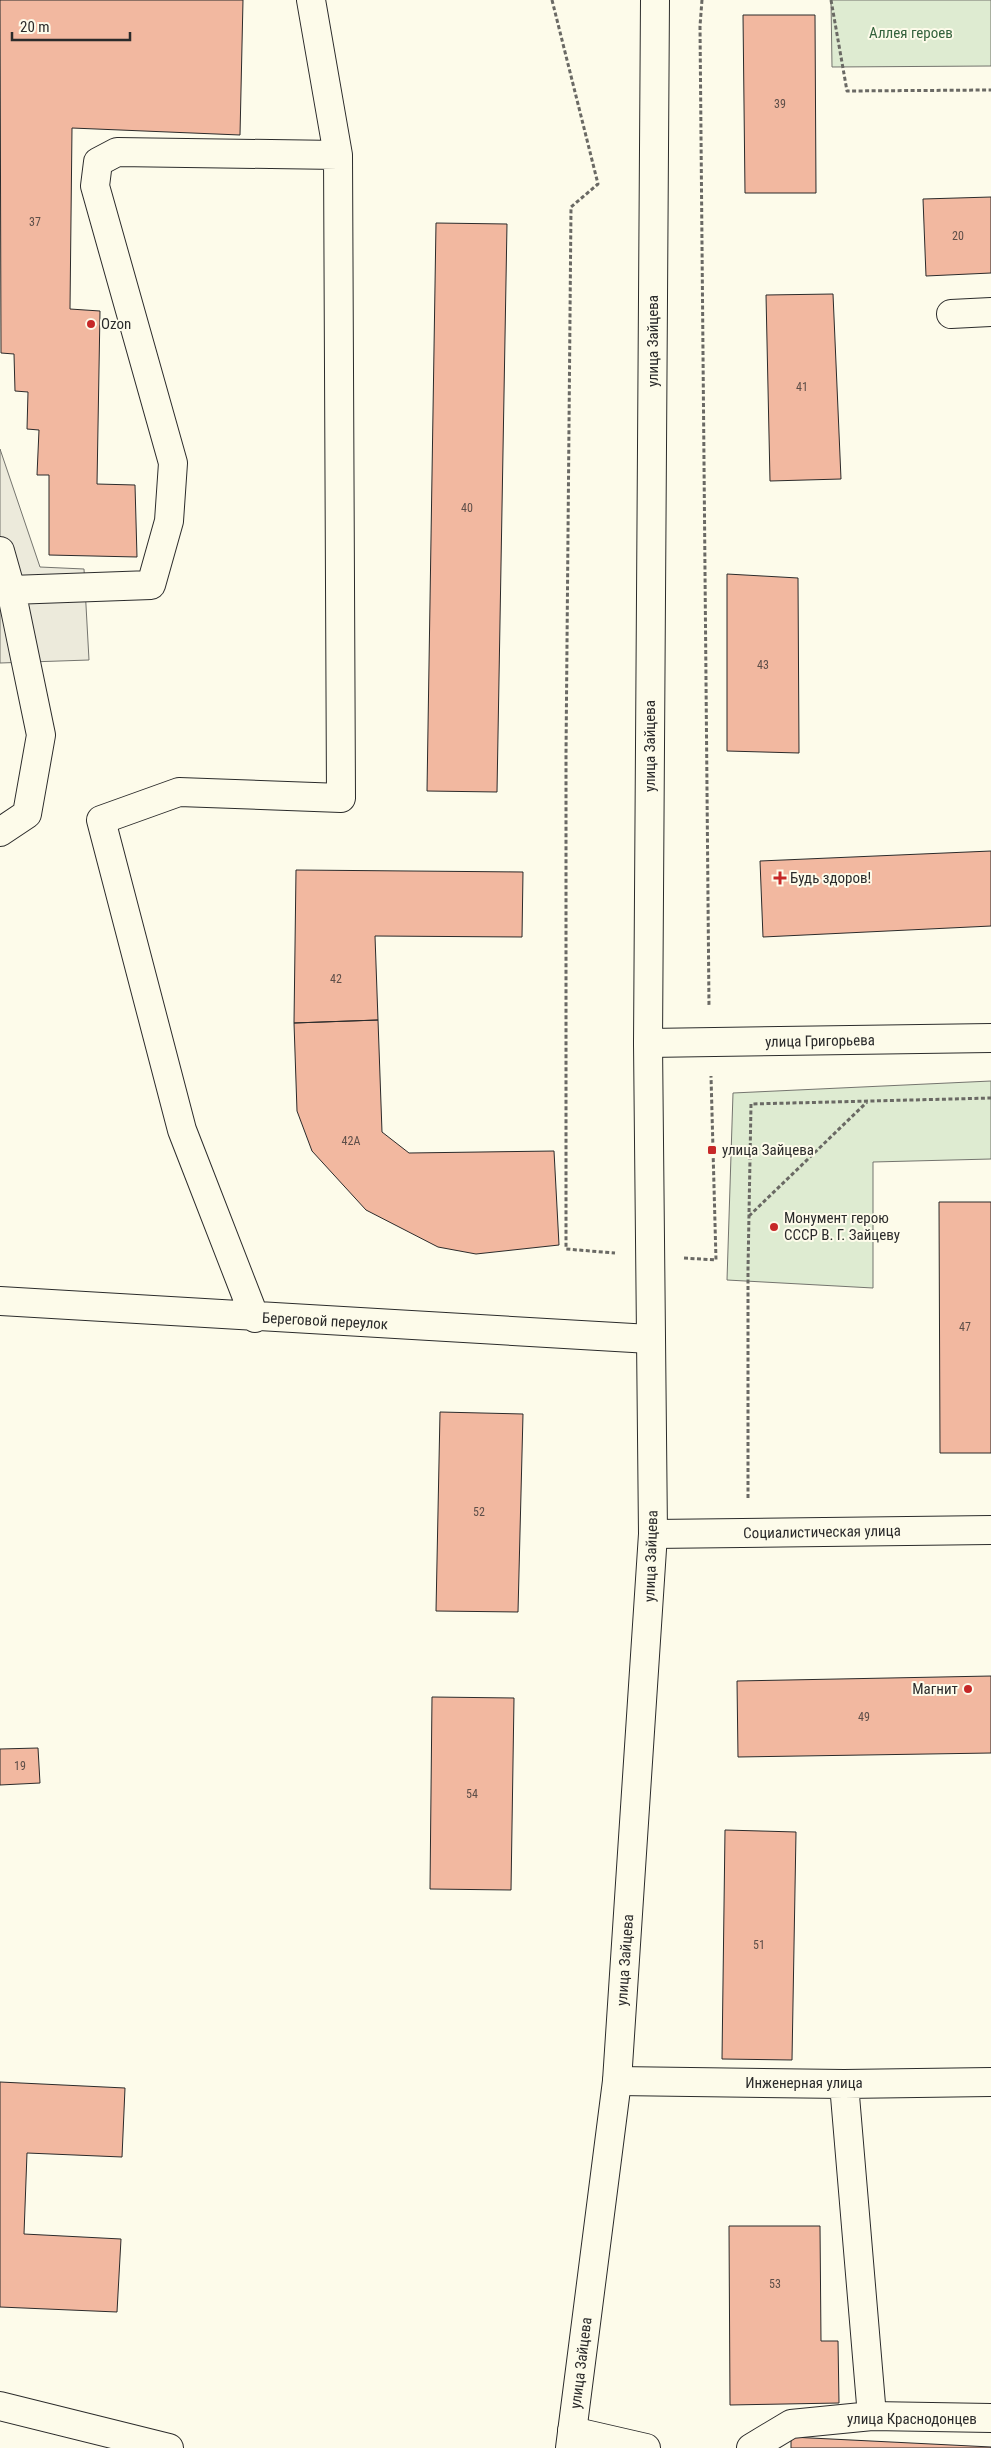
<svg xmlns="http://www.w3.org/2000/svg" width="991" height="2448" font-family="'Roboto Condensed',sans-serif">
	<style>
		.green { fill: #deebd1; stroke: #74746e }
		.parking { fill: #eceadb; stroke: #74746e }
		.building { fill: #f2b8a0; stroke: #2b2b2b }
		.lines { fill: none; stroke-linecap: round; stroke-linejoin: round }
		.minor-casing { stroke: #2b2b2b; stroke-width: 30 }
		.major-casing { stroke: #2b2b2b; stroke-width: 30 }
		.path { stroke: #6a6964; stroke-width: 3; stroke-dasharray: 4 2.5; stroke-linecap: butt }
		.minor { stroke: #fdfbea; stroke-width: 28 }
		.major { stroke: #fdfbea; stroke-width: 28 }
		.poi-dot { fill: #c62828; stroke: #fdfbea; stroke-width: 2 }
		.labels { text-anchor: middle; stroke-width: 4; stroke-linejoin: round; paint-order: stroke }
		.number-label { font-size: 12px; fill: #5d4e48 }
		.park-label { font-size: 15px; fill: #34623c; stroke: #fdfbea }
		.poi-label { font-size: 15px; fill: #2b2b2b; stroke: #fdfbea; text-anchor: start }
		.street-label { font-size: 15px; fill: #2b2b2b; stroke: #fdfbea }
	</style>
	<rect width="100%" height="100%" fill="#fdfbea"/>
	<path class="green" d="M831,0H991V66L832,67Z
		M991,1081V1159L873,1162V1288L727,1280L733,1093Z"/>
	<path class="parking" d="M0,449L40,567L84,569L89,660L0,663Z"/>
	<path class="building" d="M0,0H243L240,135L72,128L70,309L100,311L97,484L135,485L137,557L49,555V475H37L39,430L27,429L28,392L15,391L14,354L1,353Z
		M743,15H815L816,193H745Z
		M991,197V273L926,276L923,199Z
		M436,223L507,224L497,792L427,791Z
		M833,294L841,479L770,481L766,295Z
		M727,574L798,578L799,753L727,751Z
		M991,851V926L763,937L760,861Z
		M296,870L523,872L522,937L375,936L378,1020L294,1023Z
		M378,1020L382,1132L409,1153L554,1151L559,1245L476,1254L438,1247L366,1210L312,1151L297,1111L294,1023Z
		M939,1202H991V1453H940Z
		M440,1412L523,1414L518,1612L436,1611Z
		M991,1676V1753L738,1757L737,1681Z
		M432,1697L514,1698L511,1890L430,1889Z
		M38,1748L40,1783L0,1785V1749Z
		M725,1830L796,1832L792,2060L722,2059Z
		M0,2082L125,2088L122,2157L27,2153L24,2234L121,2239L117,2312L0,2307Z
		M729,2226H820L821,2341H838L839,2403L730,2405Z
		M791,2437L991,2447V2448H791Z"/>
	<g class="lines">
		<defs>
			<path id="minor" d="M951,314L991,312
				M0,551L11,590L41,735L27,814L0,832
				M11,590L151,585L169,521L173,463L95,186L98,162L117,152L338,155
				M648,1043L991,1038
				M0,1301L650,1339
				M255,1318L182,1130L101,820L179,792L341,798L338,155L311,0
				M653,1534L991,1530
				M617,2081L844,2084L991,2082
				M844,2084L872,2416
				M0,2406L169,2448
				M572,2431L646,2448
				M751,2448L791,2424L872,2416L991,2418"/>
			<path id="major" d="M570,2448L617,2081L653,1534L648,1043L655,0"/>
		</defs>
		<use href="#minor" class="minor-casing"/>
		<use href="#major" class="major-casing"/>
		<path class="path" d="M552,0L598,184L571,207L566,754V1249L615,1253
			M702,0L700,26L709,1007
			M831,0L847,91L991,90
			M749,1216L867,1102
			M684,1258L716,1260L711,1076
			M748,1498V1269L751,1104L991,1098"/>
		<use href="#minor" class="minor"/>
		<use href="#major" class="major"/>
	</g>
	<g class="poi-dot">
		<circle cx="91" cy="324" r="5"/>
		<path d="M777.5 870.5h5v5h5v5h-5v5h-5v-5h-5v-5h5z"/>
		<rect x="707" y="1145" width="10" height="10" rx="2.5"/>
		<circle cx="774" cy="1227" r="5"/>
		<circle cx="968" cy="1689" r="5"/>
	</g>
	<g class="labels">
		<g class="number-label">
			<text x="780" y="108">39</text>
			<text x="35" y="226">37</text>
			<text x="958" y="240">20</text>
			<text x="802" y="391">41</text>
			<text x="467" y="512">40</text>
			<text x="763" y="669">43</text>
			<text x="336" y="983">42</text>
			<text x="351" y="1145">42А</text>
			<text x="965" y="1331">47</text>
			<text x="479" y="1516">52</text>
			<text x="864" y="1721">49</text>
			<text x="20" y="1770">19</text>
			<text x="472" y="1798">54</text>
			<text x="759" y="1949">51</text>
			<text x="775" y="2288">53</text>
		</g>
		<g class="park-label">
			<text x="911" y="38">Аллея героев</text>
		</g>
		<g class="poi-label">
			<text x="101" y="329">Ozon</text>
			<text x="790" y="883">Будь здоров!</text>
			<text x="722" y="1155">улица Зайцева</text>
			<text x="784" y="1223">Монумент герою<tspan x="784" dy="17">СССР В. Г. Зайцеву</tspan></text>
			<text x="958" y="1694" text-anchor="end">Магнит</text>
		</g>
		<g class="street-label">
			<text transform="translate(653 341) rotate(-90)" y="5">улица Зайцева</text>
			<text transform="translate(650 746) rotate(-90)" y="5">улица Зайцева</text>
			<text transform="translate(820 1041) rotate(-1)" y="5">улица Григорьева</text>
			<text transform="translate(325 1321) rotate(3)" y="5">Береговой переулок</text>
			<text transform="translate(822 1532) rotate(-1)" y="5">Социалистическая улица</text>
			<text transform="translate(651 1556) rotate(-88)" y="5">улица Зайцева</text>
			<text transform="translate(625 1960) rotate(-86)" y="5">улица Зайцева</text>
			<text x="804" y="2088">Инженерная улица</text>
			<text transform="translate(581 2363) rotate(-83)" y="5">улица Зайцева</text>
			<text x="912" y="2424">улица Краснодонцев</text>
		</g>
	</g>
	<path d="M12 32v8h118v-8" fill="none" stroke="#2b2b2b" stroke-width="2.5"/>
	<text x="20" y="32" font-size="15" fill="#2b2b2b" stroke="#fdfbea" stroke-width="4" paint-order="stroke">20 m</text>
</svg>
